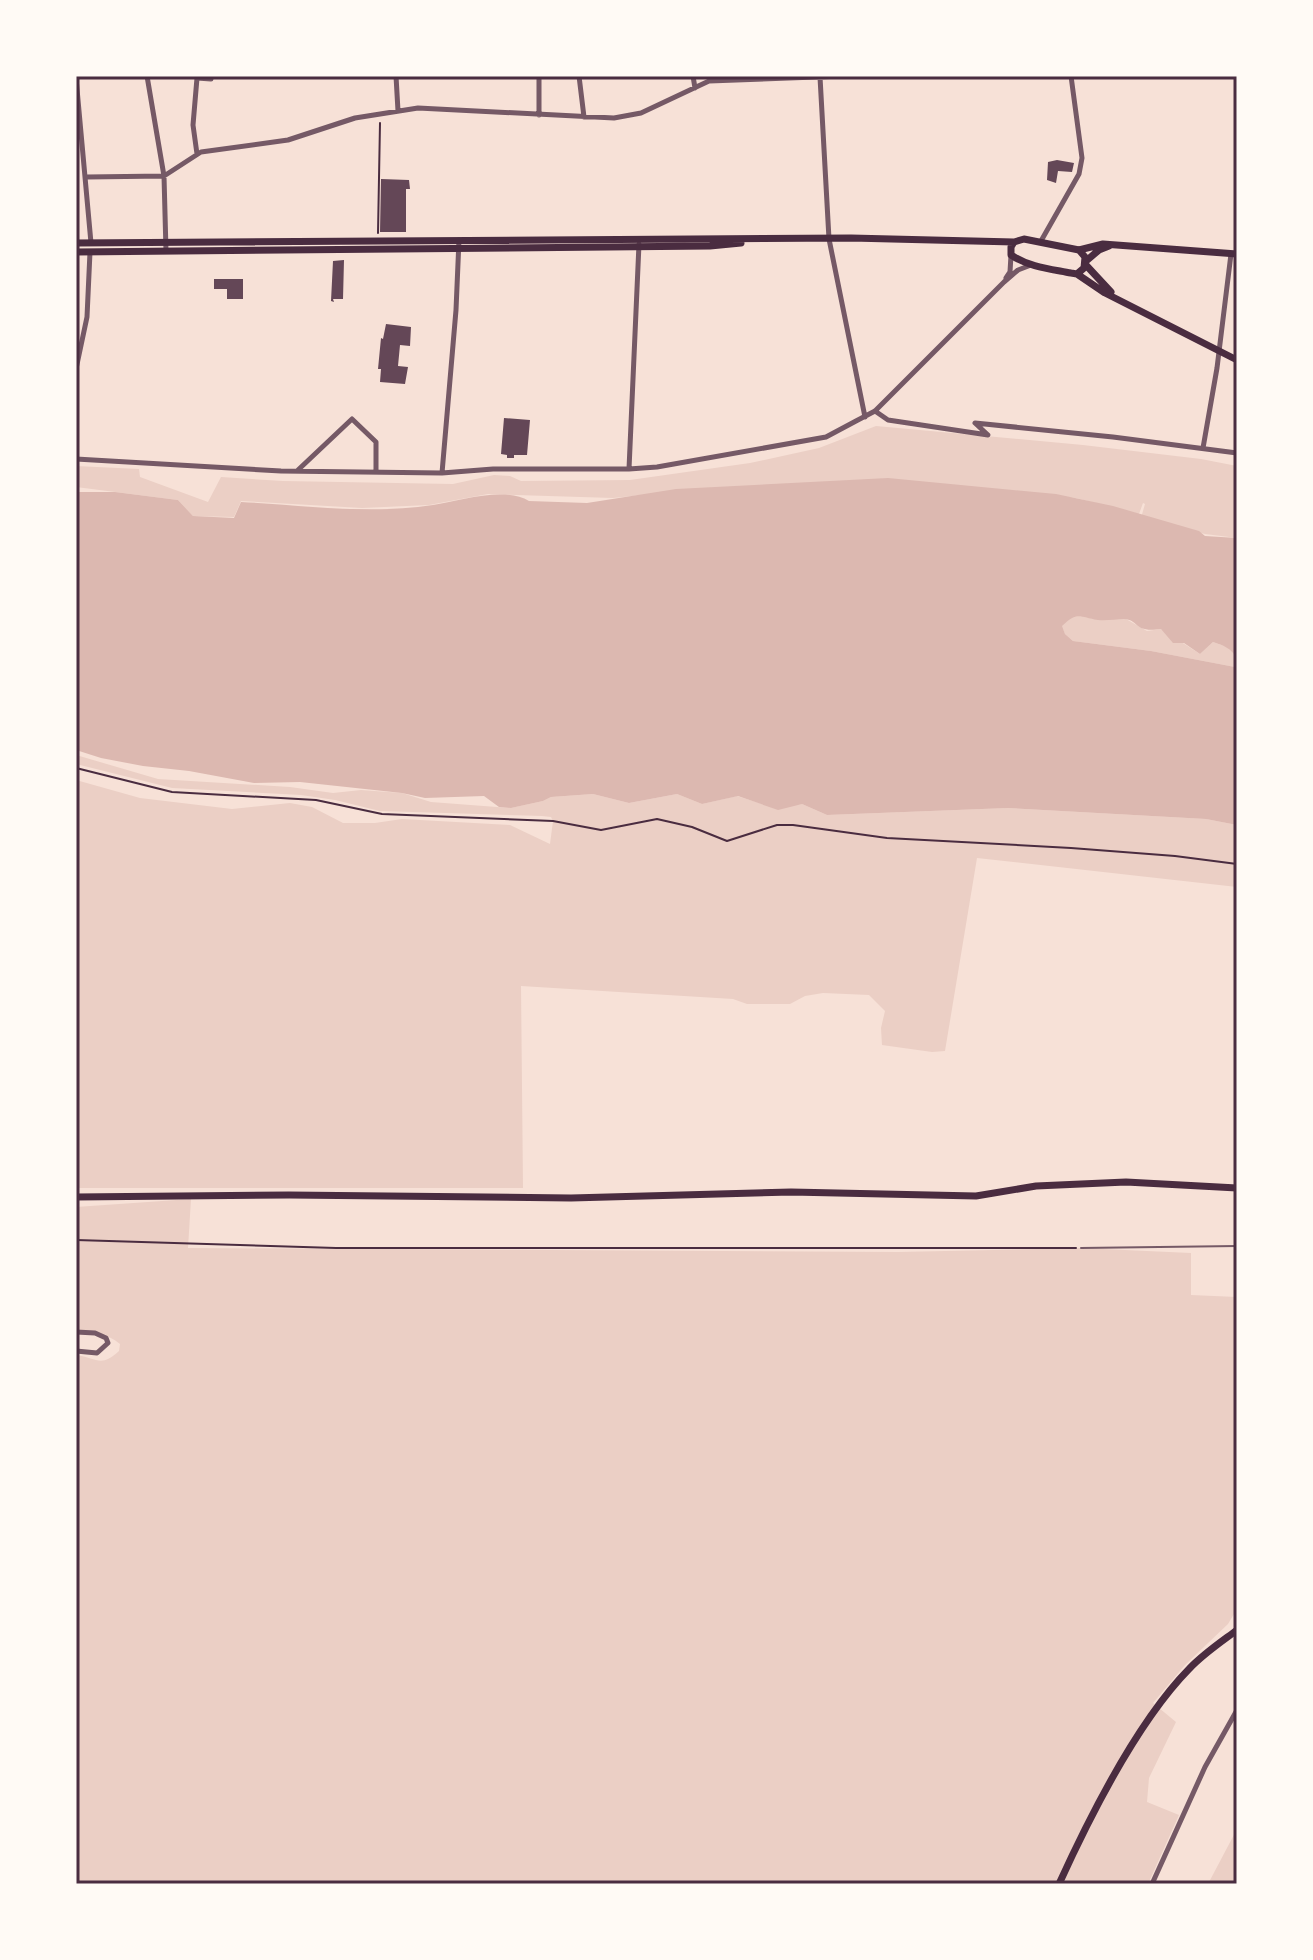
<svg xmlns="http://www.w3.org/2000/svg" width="1313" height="1960" font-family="Commissioner,sans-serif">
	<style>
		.green { fill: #ebcfc5 }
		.water { fill: #dcb8b0 }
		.building { fill: #644757 }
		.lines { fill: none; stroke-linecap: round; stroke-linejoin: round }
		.path { stroke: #4a2c40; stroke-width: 2 }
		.service { stroke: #755966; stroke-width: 2 }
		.minor { stroke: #755966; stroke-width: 5 }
		.secondary { stroke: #4a2c40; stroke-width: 7 }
		.primary { stroke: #4a2c40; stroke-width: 7 }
		.neatline { fill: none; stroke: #4a2c40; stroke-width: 3 }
	</style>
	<rect width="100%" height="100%" fill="#f7e1d7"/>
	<path class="green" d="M876,426L1083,445L1201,459L1237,466V538L1205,534L1141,518L1145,504L1143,503L1139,514L1076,498L864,480L710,488L613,498L488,494L429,505L362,508L241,501L234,517L193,516L178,500L76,487V466L139,469L140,477L208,502L221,477L283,481L453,484L494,475L510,476L521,481L630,480L750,463L819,448Z
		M1082,615L1093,619H1126L1147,631L1161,629L1200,654L1213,642L1230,648L1237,659L1235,667L1151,651L1073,641L1065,634L1061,625L1072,617Z
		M76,755L158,779L290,787L333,793L361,790L402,793L431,802L511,808L543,801L551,797L593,794L629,803L677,794L702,804L737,796L772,807L802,804L827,815L1008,808L1206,819L1237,825V887L977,858L945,1051L932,1052L882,1045L881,1028L885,1011L869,995L823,993L805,996L790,1004H747L733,999L521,986L523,1188H76V780L140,798L232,809L290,803L312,807L343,823H375L402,819L510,825L550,844L553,821L551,817L542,816L380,811L335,800L301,795L172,788L76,764Z
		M191,1199L188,1248L898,1252L1081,1248L1191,1253V1295L1237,1297V1609L1228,1624L1185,1665L1153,1703L1176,1722L1149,1778L1147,1802L1179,1815L1148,1884H76V1355C97,1358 101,1368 119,1351L120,1344C107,1333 92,1332 76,1330V1207Z
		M1237,1829V1884H1208Z"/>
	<path class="water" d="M888,478L1056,494L1113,506L1199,531L1205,536L1237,538V659C1231,648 1225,646 1213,642L1200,654L1184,643H1173L1161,629C1133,633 1140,620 1124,619C1116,619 1107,621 1098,620C1079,617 1078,611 1062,626L1065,634L1073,641L1151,651L1235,667L1237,659V825L1206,819L1008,808L827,815L802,804L778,810L738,796L702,804L677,794L629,803L593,794L551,797L543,801L511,808L499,807L484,796L425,798L402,793L300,782L254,783L189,771L143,766L101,758L76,750V492H115L178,500L193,516L234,518L241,502C304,505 370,515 433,505C459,501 505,486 529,501L587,503L676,489Z"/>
	<path class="building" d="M1057,160L1074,163L1072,172L1058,171L1056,183L1047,180L1048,162Z
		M381,179L409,180L410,189H406V232H380Z
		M344,260L343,299H333L334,302L331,301L333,261Z
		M214,279H243V299H227V289H214Z
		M386,324L411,327L410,346L400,345L398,366L408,367L405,384L380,382L381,369H378L381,338L383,339Z
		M504,418L530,420L527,455H514V458H507V455L501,454Z"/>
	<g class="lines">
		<path class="path" d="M378,233L380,123
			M76,768L172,792L316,800L382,814L553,821L601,830L657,819L692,827L727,841L777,825H793L887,838L1071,848L1175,856L1237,864
			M76,1240L336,1248H1076"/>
		<path class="service" d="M1081,1248L1237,1246"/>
		<path class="minor" d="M147,76L164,176L166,251
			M396,76L398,111
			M539,76V115
			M579,76L584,117
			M693,76L695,88
			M820,77L829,239L865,417
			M76,78L91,243
			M197,154L193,125L197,78L211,79
			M87,177L164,176L201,152L288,140L355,118L418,108L614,118L641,113L709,81L843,76
			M1041,241L1079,174L1082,158L1071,76
			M1006,278L1010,272L1011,255
			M76,369L87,317L90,252
			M875,411L888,420L988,435L975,423L1113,437L1237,453
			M1203,448L1217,368L1231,254
			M76,459L281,471L442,473L493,469H629L657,467L826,437L856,421L875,411L1004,282L1018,270L1031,265
			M629,469L639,244
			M298,470L352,419L376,442V471
			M442,473L456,310L459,240
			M76,1332L95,1333L106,1338L108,1343L97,1353L76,1351
			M1152,1884L1205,1767L1237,1710"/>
		<path class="secondary" d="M1079,250L1103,244L1237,254
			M1086,261L1099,250L1109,246
			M76,1197L289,1195L571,1198L791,1192L976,1196L1036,1186L1126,1182L1237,1188
			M1059,1884C1090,1816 1137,1722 1189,1669C1203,1654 1221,1642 1237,1630"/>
		<path class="primary" d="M1024,239L1079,250L1085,257L1084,268L1077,274L1071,273C1051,269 1029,267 1011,255V247L1014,242Z
			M76,243L851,238L1014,242
			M76,252L710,246L741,243
			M1085,264L1111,292
			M1077,274L1105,293L1237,360"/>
	</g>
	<rect width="1313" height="1960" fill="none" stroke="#fffaf5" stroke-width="156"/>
	<rect x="78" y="78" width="1157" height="1804" class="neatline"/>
</svg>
